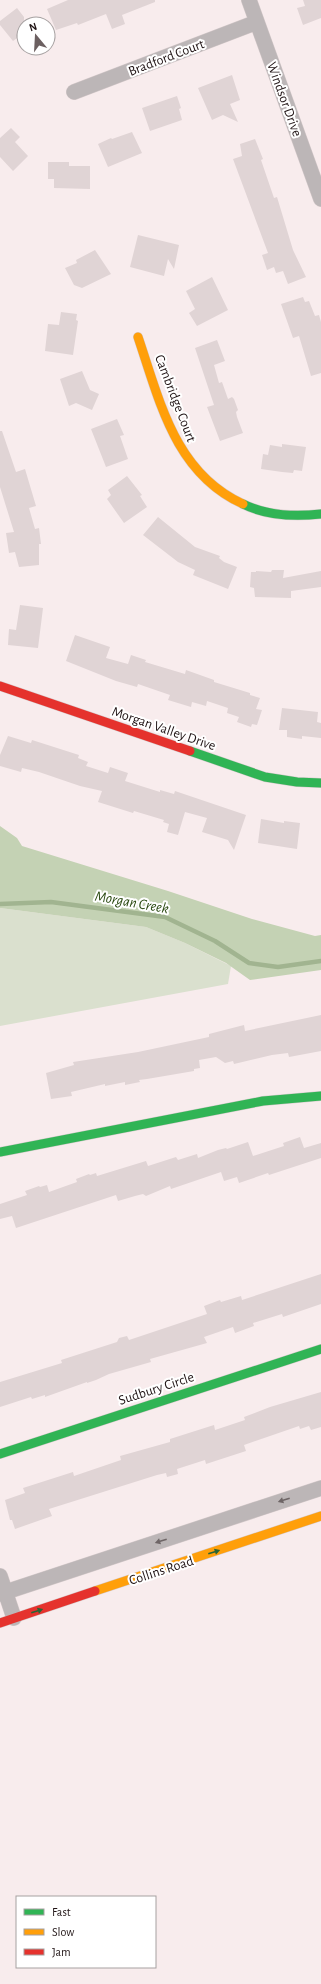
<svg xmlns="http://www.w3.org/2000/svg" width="321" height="1984" font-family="'Alegreya Sans',sans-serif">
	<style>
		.green { fill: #dae0ce }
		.forest { fill: #c4d2b4 }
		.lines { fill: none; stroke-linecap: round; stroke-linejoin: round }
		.stream { stroke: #a1b490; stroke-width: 4.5 }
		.building { fill: #e0d4d5 }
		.street-casing { stroke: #d5cacb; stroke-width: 16 }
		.fast-casing { stroke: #d5cacb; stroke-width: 10 }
		.slow-casing { stroke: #d5cacb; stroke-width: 10 }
		.jam-casing { stroke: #d5cacb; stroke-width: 10 }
		.street { stroke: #bcb6b7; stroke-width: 15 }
		.fast { stroke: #30b455; stroke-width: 9 }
		.slow { stroke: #ff9f0a; stroke-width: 9 }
		.jam { stroke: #e5322d; stroke-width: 9 }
		.oneway { fill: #6e6566 }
		.oneway2 { fill: #286435 }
		.labels { text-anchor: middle; stroke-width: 4; stroke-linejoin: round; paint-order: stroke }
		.street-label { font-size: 14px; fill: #201415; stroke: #fff }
		.water-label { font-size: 15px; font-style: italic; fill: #2b4a12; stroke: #fff }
	</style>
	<rect width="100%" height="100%" fill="#f8eced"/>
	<path class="green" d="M0,908L146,927L185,943L231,966L228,984L0,1026Z"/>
	<path class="forest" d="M0,826L17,838L22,846L168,891L252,919L315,936L321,935V970L250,980L226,963L185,943L146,927L0,908Z"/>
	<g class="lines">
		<path class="stream" d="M0,904L51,902L165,917L215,941L249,963L278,967L321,961"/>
	</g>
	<path class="building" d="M68,0H155V2L122,15L125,24L112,29L106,14L78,25L77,23L56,30L47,9Z
		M303,0H321V18L303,25L297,8L305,6Z
		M17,8L24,17V33L13,41L0,25V21Z
		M232,75L240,100L230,104L238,122L223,115L212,120L198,88Z
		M177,96L181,108L179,109L182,120L150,131L142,108Z
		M11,128L20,137L15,142L28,156L13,171L0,157V138Z
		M132,132L142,153L108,167L98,144L111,138L112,139Z
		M255,139L263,159L261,160L274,198L277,197L293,250L306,277L288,284L283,271L276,273L274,267L267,270L262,255L268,253L233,159L242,156L240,144Z
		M48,162H69V166H90V189L54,188V179H48Z
		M138,235L179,245L174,269L168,259L164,276L130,267Z
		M95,250L111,274L82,288L74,285L65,268L77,263L76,260Z
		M212,277L228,310L197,326L189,313L195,309L186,291Z
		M303,297L305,302L309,301L315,316L319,315L321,322V373L311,376L299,336L293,338L281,304Z
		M61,312L77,314L76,320L78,321L73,355L45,351L48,324L59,325Z
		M217,340L225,361L214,365L219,383L222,382L228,399L232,397L234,399L238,410L236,412L237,417L243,433L220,441L207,407L214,405L195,348Z
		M82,371L90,390L99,394L92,410L76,403L69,406L60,379Z
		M117,419L124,435L120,436L128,459L106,467L91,429Z
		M0,431H2L16,472L25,469L36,506L29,508L35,529L39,528L41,544H39V565L19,567L15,552L9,553L6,533L14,532L0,487Z
		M282,444L306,447L302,471L294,470L293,473L282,472L261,469L263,454L268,455L270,445L282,447Z
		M127,476L142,495L140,496L147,507L124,523L107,499L111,495L108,490Z
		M158,517L195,547L220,556L219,558L224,562L237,567L228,589L193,575L195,570L178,562L143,535Z
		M272,570H284L283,578L321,571V587L291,591V598L255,597L254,588L250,587L251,572H256V571L271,572Z
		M20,605L43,608L38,648L8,645L9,629L16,630Z
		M75,635L110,647L106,658L128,664L131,655L146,660L145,662L185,674L186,670L214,680V682L250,693V695L260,698L256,709L262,710L257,725L252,724L251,727L237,722L239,717L227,713L228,708L207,701L206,706L192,702L191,707L168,700L170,695L138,684L137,687L116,681L66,661Z
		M282,708L318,712L317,722L321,723V738L302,736V739L287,737V730H279Z
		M8,736L31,743L32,740L79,755L78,758L88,762L86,766L108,773L110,767L128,773L125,781L160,792V790L174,794L175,791L246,815L234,850L228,840L202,832L207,818L185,812L178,835L167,832L169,824L163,822L164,820L134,811L133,813L98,802L102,791L80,786L39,772L22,768L21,772L0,766V755Z
		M261,819L284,823V821L300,823L297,849L258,843Z
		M321,1015V1051L289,1057L288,1053L272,1055L234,1064L233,1061L225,1063L216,1057L199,1060L200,1068L194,1069V1071L147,1079L139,1080L140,1082L125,1085V1082L105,1086V1084L71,1092L72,1096L51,1099L46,1073L74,1065L73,1062L138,1052L209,1037V1034L244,1025L245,1031Z
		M300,1137L304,1148L321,1143V1158L269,1175L268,1173L239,1183L237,1177L224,1181L221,1172L171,1189L170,1186L146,1196L143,1194L135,1196L118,1201L116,1195L16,1228L12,1216L0,1219V1204L27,1195L25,1191L39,1186L40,1187L47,1185L49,1192L77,1182L76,1179L89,1174L90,1175L96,1173L97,1176L146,1161L148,1166L176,1157L178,1160L197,1154L198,1158L218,1150L226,1148L227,1149L248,1142L253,1156L284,1146L283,1143Z
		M321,1274V1304L283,1317L282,1314L253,1323L254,1326L235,1333L233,1327L204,1337L207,1343L150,1359L151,1362L109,1374L96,1380L87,1383V1382L45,1397V1395L32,1399L31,1397L0,1407V1382L62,1363L61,1360L117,1342L119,1338L127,1336L129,1340L207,1314L204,1306L220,1300L221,1302L241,1296L242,1300Z
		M321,1392V1427L311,1430L309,1426L300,1429L299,1426L244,1445L246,1451L206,1464L205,1460L177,1469L178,1474L167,1477L166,1473L157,1475L49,1509L52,1516L15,1529L12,1520H10L5,1500L25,1493L23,1488L73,1472L74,1476L121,1460L120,1456L170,1442V1439L214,1425L215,1430L245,1420L244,1417L270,1407Z"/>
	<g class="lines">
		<defs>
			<path id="street" d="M249,0L321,199
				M74,92L257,22
				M0,1576L14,1618
				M0,1594L321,1488"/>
			<path id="fast" d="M243,504C267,516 294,517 321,514
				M190,751L265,777L297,782L321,783
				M0,1152L263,1101L321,1096
				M0,1454L321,1349"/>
			<path id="slow" d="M138,337C160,402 175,473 243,504
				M95,1591L321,1516"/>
			<path id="jam" d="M0,686L190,751
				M0,1623L95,1591"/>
		</defs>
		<use href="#street" class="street-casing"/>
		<use href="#fast" class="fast-casing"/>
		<use href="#slow" class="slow-casing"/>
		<use href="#jam" class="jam-casing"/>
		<use href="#street" class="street"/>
		<use href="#fast" class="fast"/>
		<use href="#slow" class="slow"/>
		<use href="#jam" class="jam"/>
	</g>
	<defs><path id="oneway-solid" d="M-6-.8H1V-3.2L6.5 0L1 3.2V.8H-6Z"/></defs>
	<g class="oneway">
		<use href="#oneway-solid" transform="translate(284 1500) rotate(162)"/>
		<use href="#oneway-solid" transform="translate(161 1541) rotate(162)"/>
	</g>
	<g class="oneway2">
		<use href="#oneway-solid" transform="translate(214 1552) rotate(-18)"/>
		<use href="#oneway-solid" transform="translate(37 1611) rotate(-18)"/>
	</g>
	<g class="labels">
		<g class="street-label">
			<text transform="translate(166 57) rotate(-21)" y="5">Bradford Court</text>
			<text transform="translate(285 99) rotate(70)" y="5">Windsor Drive</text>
			<text transform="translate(176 398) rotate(69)" y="5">Cambridge Court</text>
			<text transform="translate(164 728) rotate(19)" y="5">Morgan Valley Drive</text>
			<text transform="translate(156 1388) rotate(-18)" y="5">Sudbury Circle</text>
			<text transform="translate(161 1570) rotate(-18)" y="5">Collins Road</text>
		</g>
		<g class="water-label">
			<text transform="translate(132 902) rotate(10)" y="5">Morgan Creek</text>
		</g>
	</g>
	<rect x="16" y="1896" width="140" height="72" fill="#ffffff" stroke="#a6a1a1"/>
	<rect x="24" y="1909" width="20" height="6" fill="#30b455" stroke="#a6a1a1"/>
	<text x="52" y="1916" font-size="12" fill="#201415">Fast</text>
	<rect x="24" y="1929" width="20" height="6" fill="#ff9f0a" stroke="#a6a1a1"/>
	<text x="52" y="1936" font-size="12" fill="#201415">Slow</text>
	<rect x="24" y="1949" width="20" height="6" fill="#e5322d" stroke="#a6a1a1"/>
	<text x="52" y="1956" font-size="12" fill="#201415">Jam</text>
	<g transform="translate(36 36) rotate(342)"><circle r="19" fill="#ffffff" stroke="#a6a1a1"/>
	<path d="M0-3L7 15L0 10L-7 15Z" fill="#6c6061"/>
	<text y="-6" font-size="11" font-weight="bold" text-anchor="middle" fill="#201415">N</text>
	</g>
</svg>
